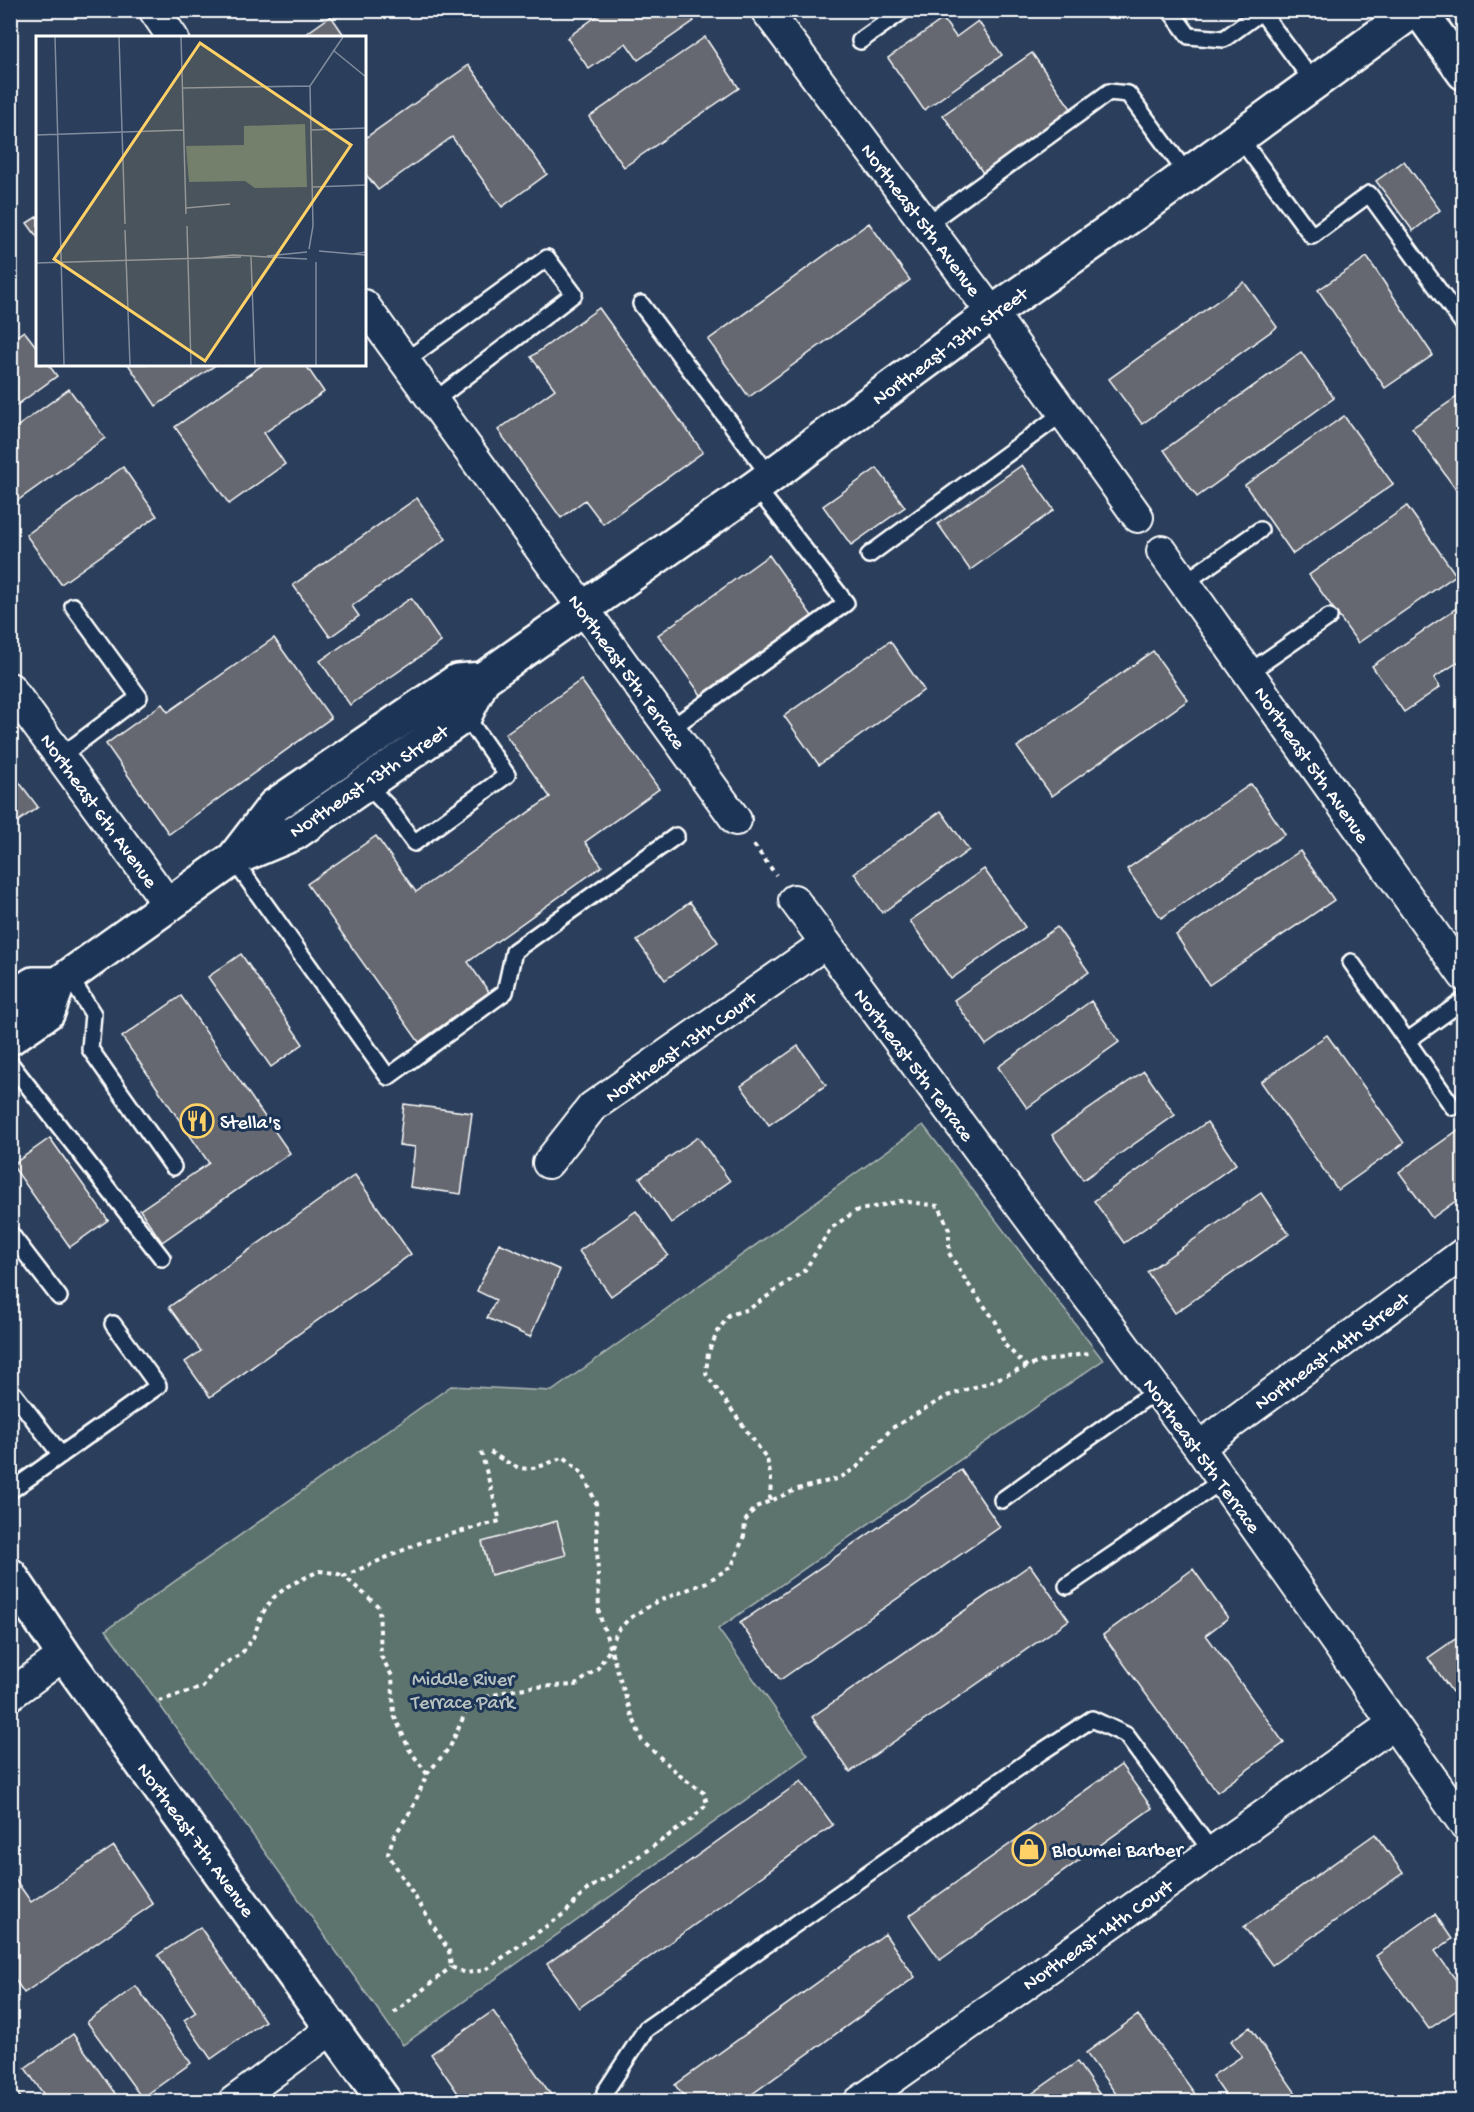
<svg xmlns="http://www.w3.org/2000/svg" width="1474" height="2112" font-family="'Gochi Hand',sans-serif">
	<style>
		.green { fill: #5d736e; stroke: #aeb9b6; stroke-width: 1.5 }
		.building { fill: #65676f; stroke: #fff; stroke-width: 1.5 }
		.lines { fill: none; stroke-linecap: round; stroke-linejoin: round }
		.lane-casing { stroke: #fff; stroke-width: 20 }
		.street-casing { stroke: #fff; stroke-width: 34 }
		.secondary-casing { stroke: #fff; stroke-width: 38 }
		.path { stroke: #fff; stroke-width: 4; stroke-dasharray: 4.5 4.5; stroke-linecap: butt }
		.lane { stroke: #1d3557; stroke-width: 15 }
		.street { stroke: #1d3557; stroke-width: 30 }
		.secondary { stroke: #1d3557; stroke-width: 33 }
		.labels { text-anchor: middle; stroke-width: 6; stroke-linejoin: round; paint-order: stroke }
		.street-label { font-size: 20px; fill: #fff; stroke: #1d3557 }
		.poi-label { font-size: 20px; fill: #fff; stroke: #1d3557; text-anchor: start }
		.park-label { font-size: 20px; fill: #b6c0be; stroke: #1d3557 }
		.inset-road { fill: none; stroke: #808c9d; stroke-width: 1.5 }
		.view { fill: #ffd166; fill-opacity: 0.15; stroke: #ffd166; stroke-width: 3 }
		.inset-edge { fill: none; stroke: #fff; stroke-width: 3 }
	</style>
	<rect width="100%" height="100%" fill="#2b3f5c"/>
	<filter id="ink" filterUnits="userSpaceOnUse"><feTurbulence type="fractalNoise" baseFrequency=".0167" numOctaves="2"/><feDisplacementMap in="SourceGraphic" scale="12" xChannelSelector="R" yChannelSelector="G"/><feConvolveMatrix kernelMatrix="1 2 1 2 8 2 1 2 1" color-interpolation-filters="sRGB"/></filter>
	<g filter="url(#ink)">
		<path class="green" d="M923,1125L1103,1360L718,1629L808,1755L403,2045L106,1630L451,1386L552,1391Z"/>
		<path class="building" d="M605,10H687L694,21L638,60L626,43L589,69L567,38Z
			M331,16L346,38H300Z
			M943,19L956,37L978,21L1002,55L924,110L888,58Z
			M705,37L739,88L624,167L589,117Z
			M1032,53L1072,110L983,173L943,115Z
			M469,65L547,174L502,207L452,137L378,190L364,172V139Z
			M1404,161L1440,210L1413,231L1376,181Z
			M38,216V238L27,223Z
			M869,223L910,280L749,397L708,340Z
			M1367,257L1433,355L1385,388L1318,290Z
			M1244,282L1277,327L1142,424L1109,379Z
			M599,308L703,452L603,524L585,500L561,518L498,430L555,389L531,357Z
			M24,331L38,349V364H48L57,376L10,410V341Z
			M1301,352L1334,398L1197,497L1164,450Z
			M128,364H217L156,406Z
			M264,364H305L324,392L264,433L285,464L229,504L175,427Z
			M69,389L105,438L10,506V432Z
			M1464,392V501L1412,428Z
			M1344,416L1393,484L1293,554L1245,485Z
			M1022,465L1054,510L970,570L938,524Z
			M123,467L157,516L61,584L26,535Z
			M877,468L905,507L851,545L823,506Z
			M417,498L446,539L352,606L359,616L330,637L293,585Z
			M1407,506L1456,575L1358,643L1309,575Z
			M769,555L812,616L701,695L658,635Z
			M411,598L441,642L350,705L320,661Z
			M1464,603V658L1434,678L1440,687L1404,712L1372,666Z
			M274,638L331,718L169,834L106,744L162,704L168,712Z
			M890,641L924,690L819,765L784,716Z
			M1153,651L1188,700L1052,796L1017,747Z
			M581,680L659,789L585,842L602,866L468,962L489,992L419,1042L307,884L376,836L416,892L550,797L505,734Z
			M10,770L38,807L10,827Z
			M1251,784L1285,834L1161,918L1127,869Z
			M941,811L969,850L882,913L854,873Z
			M1300,851L1334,900L1209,985L1176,935Z
			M984,869L1025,927L951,979L910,921Z
			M690,902L718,942L665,980L637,941Z
			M1057,927L1089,972L986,1045L954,1000Z
			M241,954L303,1044L271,1067L208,977Z
			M181,996L290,1153L162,1242L140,1210L209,1163L122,1037Z
			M1091,1001L1119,1042L1027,1108L998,1067Z
			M1327,1035L1404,1143L1338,1190L1261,1082Z
			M798,1046L826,1085L769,1125L741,1086Z
			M1144,1071L1175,1115L1083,1180L1052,1135Z
			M404,1104L472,1113L461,1194L410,1187L415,1147L399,1145Z
			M1207,1122L1236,1164L1124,1243L1094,1201Z
			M1464,1126V1195L1432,1218L1399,1172Z
			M698,1137L730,1181L671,1223L640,1178Z
			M50,1138L108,1220L70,1247L12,1165Z
			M355,1175L411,1254L210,1397L185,1362L201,1351L169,1307Z
			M1261,1193L1289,1234L1175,1313L1147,1272Z
			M636,1211L668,1255L611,1296L579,1251Z
			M499,1243L560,1270L530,1337L487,1318L496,1300L477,1291Z
			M961,1470L1000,1527L780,1680L740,1623Z
			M557,1521L566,1555L491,1575L482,1542Z
			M1030,1565L1069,1620L850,1772L812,1717Z
			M1193,1569L1228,1618L1206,1635L1284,1743L1217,1792L1103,1635Z
			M1464,1633V1683L1452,1692L1428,1658Z
			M1121,1765L1152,1808L940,1960L909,1916Z
			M801,1781L833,1825L579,2008L547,1964Z
			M1375,1834L1403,1873L1272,1965L1244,1927Z
			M114,1846L153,1904L24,1993L10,1972V1872L31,1902Z
			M1435,1914L1452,1939L1435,1951L1464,1991V2005L1429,2029L1376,1956Z
			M200,1927L265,2021L211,2059L184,2020L196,2012L158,1955Z
			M885,1934L915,1977L741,2102H688L675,2085Z
			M136,1986L191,2063L142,2098L87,2022Z
			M493,2011L556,2102H464L431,2054Z
			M1138,2015L1198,2098L1193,2102H1122L1086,2053Z
			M1250,2027L1302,2102H1230L1212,2076L1242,2056L1231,2041Z
			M73,2034L121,2102H49L25,2068Z
			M1077,2062L1105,2102H1029L1026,2098Z
			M10,2083L24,2102H10Z"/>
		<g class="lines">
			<defs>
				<path id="lane" d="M1170,10L1189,36L1224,39L1261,12
					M1260,10L1314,83
					M860,41L904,10
					M1239,137L1312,236L1369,194L1464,325
					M926,225L1109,92L1128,94L1187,174
					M641,304L770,476
					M405,361L547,258L574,294L434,401
					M869,555L1063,413
					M1184,583L1260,530
					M1248,673L1329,617
					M670,729L846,603L756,487
					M61,756L139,697L73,606
					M366,784L389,808L414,843L507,775L465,715
					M233,859L388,1077L505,992L514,951L676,836
					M1351,962L1407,1041
					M69,976L93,1014L90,1049L173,1167
					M10,1063L162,1258
					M1453,1107L1407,1041L1464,1000
					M10,1233L59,1297
					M14,1394L61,1455
					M10,1491L158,1386L113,1324
					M1002,1500L1157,1390
					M1067,1586L1223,1480
					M609,2102L605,2092L646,2029L1038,1754L1092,1719L1126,1735L1212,1852"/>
				<path id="street" d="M154,10L173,38
					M766,10L992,313L1138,517
					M364,305L736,820
					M1162,551L1464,976
					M10,688L168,904
					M794,900L1199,1447L1464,1824
					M548,1163L592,1107L826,943
					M1199,1447L1464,1253
					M10,1695L64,1655
					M233,2102L333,2028
					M859,2102L1393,1724"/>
				<path id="secondary" d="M1419,10L1464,73
					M234,858L274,806L457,681L483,679
					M10,1000L33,984H58
					M10,1038L48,1012L58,984L69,976L233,859L295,833L465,715L483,679L756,487L992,313L1135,213L1414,10
					M10,1575L64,1655L385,2102"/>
			</defs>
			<use href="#lane" class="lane-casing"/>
			<use href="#street" class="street-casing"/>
			<use href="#secondary" class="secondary-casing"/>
			<path class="path" d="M754,845L776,875
				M481,1452L500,1521L422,1542L344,1576L379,1607L381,1656L392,1676L394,1715L409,1749L427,1774L412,1809L393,1838L388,1854L449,1951L451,1967L466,1973L485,1970L565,1913L588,1889L613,1874L691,1820L707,1804L704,1793L684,1779L642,1741L630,1710L599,1613L596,1503L583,1474L564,1457C523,1474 524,1473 487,1450
				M770,1500L771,1478L767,1459L706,1374L708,1353L718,1331L729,1315L749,1309L805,1270L831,1228L856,1211L901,1201L939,1206L949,1230V1253L966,1281L996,1322L1005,1345L1027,1367
				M159,1701L203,1687L210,1676L223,1665L242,1653L253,1638L262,1614L273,1598L288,1586L319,1571L335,1573L344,1576
				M427,1774L450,1747L467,1709L487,1697L508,1691L531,1687L576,1685L598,1668L610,1649L617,1631L630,1618L656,1602L707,1582L732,1566L744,1536L745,1521L756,1507L798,1489L840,1478L857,1467L892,1428L947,1396L987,1383L1039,1362L1089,1353
				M394,2013L451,1967"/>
			<use href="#lane" class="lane"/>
			<use href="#street" class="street"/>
			<use href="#secondary" class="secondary"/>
		</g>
	</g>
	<defs>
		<symbol id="restaurant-ring" viewBox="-11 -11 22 22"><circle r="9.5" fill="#1d3557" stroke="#ffd166" stroke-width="1.5"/><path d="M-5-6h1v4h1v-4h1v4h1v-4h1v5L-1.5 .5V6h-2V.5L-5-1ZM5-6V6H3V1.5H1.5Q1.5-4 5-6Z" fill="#ffd166"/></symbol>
		<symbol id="shop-ring" viewBox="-11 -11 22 22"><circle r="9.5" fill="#1d3557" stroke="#ffd166" stroke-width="1.5"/><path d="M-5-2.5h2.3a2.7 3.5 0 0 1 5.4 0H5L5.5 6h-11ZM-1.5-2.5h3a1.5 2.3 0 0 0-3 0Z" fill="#ffd166"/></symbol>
	</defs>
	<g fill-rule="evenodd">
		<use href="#restaurant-ring" x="178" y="1102" width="38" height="38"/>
		<use href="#shop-ring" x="1010" y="1830" width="38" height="38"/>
	</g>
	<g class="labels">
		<g class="street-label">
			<text transform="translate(922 219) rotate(53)" y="7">Northeast 5th Avenue</text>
			<text transform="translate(949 345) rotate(-36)" y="7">Northeast 13th Street</text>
			<text transform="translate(628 671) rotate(54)" y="7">Northeast 5th Terrace</text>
			<text transform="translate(1313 764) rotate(55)" y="7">Northeast 5th Avenue</text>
			<text transform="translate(368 780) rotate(-34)" y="7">Northeast 13th Street</text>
			<text transform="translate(100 810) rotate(54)" y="7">Northeast 6th Avenue</text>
			<text transform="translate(680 1046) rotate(-35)" y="7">Northeast 13th Court</text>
			<text transform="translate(915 1064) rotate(53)" y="7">Northeast 5th Terrace</text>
			<text transform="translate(1331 1350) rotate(-36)" y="7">Northeast 14th Street</text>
			<text transform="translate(1203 1455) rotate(54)" y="7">Northeast 5th Terrace</text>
			<text transform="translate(197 1839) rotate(54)" y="7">Northeast 7th Avenue</text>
			<text transform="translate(1097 1934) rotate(-35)" y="7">Northeast 14th Court</text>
		</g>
		<g class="poi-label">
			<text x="220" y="1128">Stella's</text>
			<text x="1052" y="1856">Blowmei Barber</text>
		</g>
		<g class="park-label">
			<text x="463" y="1685">Middle River<tspan x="463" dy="23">Terrace Park</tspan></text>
		</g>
	</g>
	<g transform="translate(36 36)">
		<rect width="330" height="330" fill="#2b3f5c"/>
		<path d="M269,88L271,151L219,152L209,145L153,146L150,110L208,109V90Z" fill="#5d736e"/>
		<path class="inset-road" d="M19,1L28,329M83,1L89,188M145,1L150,178M297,14L330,41M146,52L274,50M275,94L330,92M0,99L147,94M277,151L330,149M150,172L194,168M151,190L155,329M89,194L94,329M273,213L277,190L274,50L307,1M283,215L317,218M330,216L317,218L330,219M231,220L271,216M215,221L219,329M167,222L197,219L271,223M280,226V329M0,227L205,221"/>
		<path class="view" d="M164,7L315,109L169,325L18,223Z"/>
		<rect width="330" height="330" class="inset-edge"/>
	</g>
	<rect width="1474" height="2112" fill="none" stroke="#1d3557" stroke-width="36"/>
	<rect x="18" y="18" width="1438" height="2076" fill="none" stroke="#fff" stroke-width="2" filter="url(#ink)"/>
</svg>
